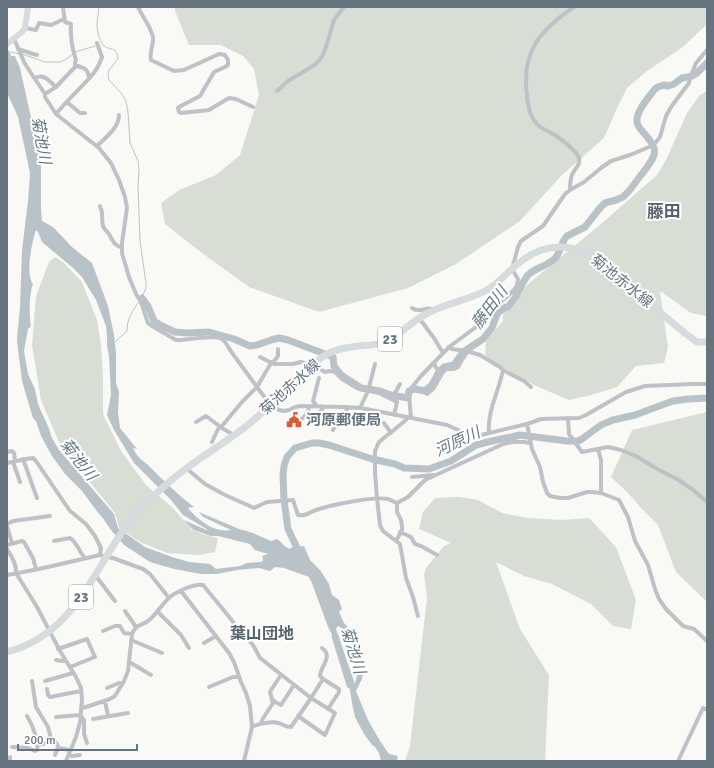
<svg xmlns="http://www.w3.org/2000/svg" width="714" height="768" font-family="Signika,'Noto Sans JP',sans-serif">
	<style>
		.green { fill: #d8ddd6 }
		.water { fill: #b9c3c7; fill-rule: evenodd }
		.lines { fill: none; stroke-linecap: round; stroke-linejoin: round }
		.stream { stroke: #b9c3c7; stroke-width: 1 }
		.river { stroke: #b9c3c7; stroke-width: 7 }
		.street { stroke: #bec2c6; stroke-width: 4 }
		.secondary { stroke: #d6dbde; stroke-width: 6 }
		.primary { stroke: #d6dbde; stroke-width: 7 }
		.labels { text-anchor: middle; stroke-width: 4; stroke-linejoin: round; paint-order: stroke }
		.shield { fill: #fff; stroke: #949ea5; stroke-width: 1 }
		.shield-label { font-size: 14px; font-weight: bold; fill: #66747f }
		.street-label { font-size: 15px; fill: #66747f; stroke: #fff }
		.poi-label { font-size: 15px; font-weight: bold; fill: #66747f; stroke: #fff; text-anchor: start }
		.water-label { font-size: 16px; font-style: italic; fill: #667980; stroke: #fff }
		.neighbourhood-label { font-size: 16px; font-weight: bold; fill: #57626b; stroke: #fff }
		.quarter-label { font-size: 17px; font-weight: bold; fill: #57626b; stroke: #fff }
	</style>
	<rect width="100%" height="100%" fill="#f9f9f6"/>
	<path class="green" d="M175,7H707V24L683,47L647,71L627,88L618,106L604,138L562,175L520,221L456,264L408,288L319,312L249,287L202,253L165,224L161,203L179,190L216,175L240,155L259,95L254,69L243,56L221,45H189L175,11Z
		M707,91V316L691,313L660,291L668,347L664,363L636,366L617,387L591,395L569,400L534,385L506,369L485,358L486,341L503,321V313L527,285L601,224L657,175L666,160L687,113L700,95Z
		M55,257L63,262L82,282L97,320L101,344L103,378V414L121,451L146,485L173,508L191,529L202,534L218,538L215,552L199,555L167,553L140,542L119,528L115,513L85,476L59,442L41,400L32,345L36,296L49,262Z
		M707,412V603L706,601L676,572L658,525L641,508L628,493L611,477L632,430Z
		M459,497L478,500L502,513L528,518L562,520L589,518L616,547L636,600L631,629L613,626L591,604L552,584L524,576L496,562L520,629L549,675L545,761H405L410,746L427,598L424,574L426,568L444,546L451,543L419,529L423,512L435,498Z"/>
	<path class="water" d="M7,48L9,51L11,56H15L20,68L41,162V209L42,221L53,227L72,247L92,263L108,306L114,335L116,353V383L119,392L118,412L120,428L137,449L133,448C138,459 142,459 150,467C164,481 178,495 194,507L188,508C198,520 214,533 231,530L203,517L199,512L239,529L253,533L271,541L277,539C282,542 284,547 290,549L292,547L304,546L310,560L320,570L329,584L332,595L339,600L342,609L339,612L344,623L351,630L360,643L364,666L362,679L356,691L368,720L380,741L389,754L398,756L397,761H381L379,753L375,747L372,745L364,734L355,717L352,703L345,658L328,627L312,583L309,577L284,568L275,567L270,571L259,568L237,570L217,574H201L174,569L150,562L124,545L111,530L102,517L99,514L82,491L65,474L52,456L41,436L36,421L33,418L22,381L18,350L17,339L20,307L22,250L28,201L30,173L18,117L8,95L7,94ZM36,230L38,232L42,242L73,268L82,277L96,300L106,326L107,335V345L109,357L111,395L107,415L114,430L134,463L171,500L183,515L205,528L209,531L195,525L184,520L190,527L194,530L211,536H218L250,544L255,550L268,554L262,556L263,558V561L260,562L247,563L240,566L216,569L210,564L189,562L172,557L145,547L118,528L114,514L59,450L52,438L48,426L41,411L38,404L35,389L28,374L24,351L28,329L31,326C29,315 29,294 33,284C25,274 32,242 36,230ZM338,626L346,631L352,642L357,658L358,671L355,684L336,629Z"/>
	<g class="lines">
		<path class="stream" d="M99,7C98,15 96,25 98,33C98,35 99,37 100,39C101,41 101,43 103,45C109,51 117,46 118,59L109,70L108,75L109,80L122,94L126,101L128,112L130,143L138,161L139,169L138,185L140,241L146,283V288L141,300
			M75,52L95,46
			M9,54L12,52L19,54
			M22,54L45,62H61L68,58L73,54
			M115,342L127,331C127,319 132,311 139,302"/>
		<path class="river" d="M142,298L148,306L154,321L162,326L175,332L188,333L209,332L234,339L250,346L257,345L271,340L279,338L288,340L333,357L334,366L341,375L361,388L380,391L391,395L408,398L409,391L415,389L425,391L432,385L439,372L444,367L454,365L463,352L483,339L492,328L497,314L501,310L506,307H508L517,295L516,294C521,288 523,281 528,275C534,269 543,267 550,262C553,261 555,258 557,256L564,240L567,236L585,227L600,208L605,203L616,200L623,197L629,191L641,175L642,174C657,154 660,151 643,132C640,129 637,125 637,121C636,111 649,97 655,89L658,87L664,85L668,86L674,84L682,78L692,76L697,73L707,63
			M300,554L288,529L284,500L283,475L284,466L287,457L295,448L312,443H319L329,445L372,459L395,464L404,468L429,469L451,461L476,445L492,441L520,435L567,441H578L582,439L601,425L613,420L635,415L662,405L673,401L688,399L707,398
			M335,636L350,685"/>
		<path class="street" d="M138,7C142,16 151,27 153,37C154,44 149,52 151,60L174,71L184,70L219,54L225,55L228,60V65L225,67L214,72L200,96L179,107L178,108L179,112L181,113L209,110L229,98L236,99L253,107
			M25,28L36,30L39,23L51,25L64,19
			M14,39L25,64L45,94V97L56,114L99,148L111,163L119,180L125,197L127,208L122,243V253L129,277L136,294L141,302L148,323L152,326L176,340H181C190,339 216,335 222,339C226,342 228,346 230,350L271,406L279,410L284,411L289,410L295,407L301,406L344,407L361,408L447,425L469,435H481L527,424L541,419L579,418L586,415L626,392L645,386L693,384H707
			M18,49L33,54L37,55
			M75,67L78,66C85,68 88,70 89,77
			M35,78C44,73 49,81 56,87
			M277,91L288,81L316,64L323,55L326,47L334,20L344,7
			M45,94L56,87L75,67V62L76,60C72,48 70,37 71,24L65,22L63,7
			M67,102L80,113H85
			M56,114C67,100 81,88 93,74C97,69 100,63 102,57L97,43
			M97,146C105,138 119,128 119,115
			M570,190C570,184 570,180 572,175C574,169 581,165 579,158C576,150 562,140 555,135C550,132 544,130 539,126C530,118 528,107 527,95C521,52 540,30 574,7
			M100,206C104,214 101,219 103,226C104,229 107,231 109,234C113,241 113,244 122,248
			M412,308C413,309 416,310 418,310C424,311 427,306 434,310
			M419,318L434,338L443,353
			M449,347L452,349L467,351L480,355L500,367L503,370L524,381L531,387
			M260,357L274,364H293L301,362L316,367L325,372L330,371L335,372L342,379L357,388L379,393L397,402L394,415
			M433,363C436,366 437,371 441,374
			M427,394L433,389L443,372L446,369H454L458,367L463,358L468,351
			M397,402L395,393L400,384
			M317,406L313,401L319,378
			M360,408L368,391L375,364
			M408,417L406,420L379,442L375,451V473L377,498L380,525L383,531L396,541L400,544L406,578L413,597L418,616
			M411,418L409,395L412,387L421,376L449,347L476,327L480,321L487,306L502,301L512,292L517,286L518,279L512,269L518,247L521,241L543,226L565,194L570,190L584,182L601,168L611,161L630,155L649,147L656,142L660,137L666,116L671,107L689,83L690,78L696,63L707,50
			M568,418L569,434L582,452L608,447L621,450L636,456L659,470L677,479L692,489L707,502
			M196,422L206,416L218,425L220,427L234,435
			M298,422C304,418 309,413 309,406
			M310,422L322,410V406
			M384,423L391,433
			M527,424L532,449L540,467L543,482L547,493L550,496L560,498H568L587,492H592L601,493L619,500L628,517L635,541L648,565L655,589L659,599L666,609L683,626L694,629L707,641
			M333,430L341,416L349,407
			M489,433C487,411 499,391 503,370
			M212,442L218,429L222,426L242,402L257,387L271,363L275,360L278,356V349
			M598,449L601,460V493
			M7,452L12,451L14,453L15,461
			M23,459L37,498
			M13,462L20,482
			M7,463L26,459L33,458L36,461L70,511L86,524L95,536L101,548L100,555
			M186,468L205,484L223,494L254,508L267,502L293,500L298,515C305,517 310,512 316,510C331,505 373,496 388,499C391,500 394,502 397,503L408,497L425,480L501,445C511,441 520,441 530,443
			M412,477L433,475
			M7,524L13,521L50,516
			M7,526L12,543
			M400,532L411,537L415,544L421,546L437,555
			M54,541L70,538C77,542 79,552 85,558
			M396,541L402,530V526L401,520L397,512V503
			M7,545L22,541L24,542L33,558L36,569
			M7,549C11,556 17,564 16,573L37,607L60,651L76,677L81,688L82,700L80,722L76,737L66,761
			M7,575L39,569L100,555L106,557L113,558L143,569L150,574L169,598
			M95,575L115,601
			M181,591L229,653L234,662L241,682L246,693L250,706L252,727L244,761
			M125,611L136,627
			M158,612L181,635L189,648
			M103,631L115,626H120L124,633L132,634
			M131,640L162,653
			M204,643L216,636
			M58,649L87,639L95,657L70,667
			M56,660L62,661H66
			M129,663H131L151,675
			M323,679L339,689V692L328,709
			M32,681L36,707L48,727L52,742
			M45,681L73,673
			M209,687L233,677H238
			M107,688L119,683L122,684
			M47,689L48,695L50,697L81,691
			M273,700L277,703L281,705L294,685
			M105,701L108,716
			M81,708L86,707L110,699L115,696L124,681L128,671L132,634C136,624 141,626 148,621C157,614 161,605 169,598C175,592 195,583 203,585L226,613L237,627L253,645L260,658L311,698L291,727C285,727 283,724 278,723C272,721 257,724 252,727
			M298,716L325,735L335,713L311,698L323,679L320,676C320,666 334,657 322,648
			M56,717L80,715L84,720V734L87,743
			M93,719L128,713
			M261,724L262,720L273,703L270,692L271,690L281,675
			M38,745L54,741L57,744L58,747L55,755
			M12,747L28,748L35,751L37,750C39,741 32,724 27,716
			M58,748L70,750
			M69,755L72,756L80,755
			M10,761V757
			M678,761L703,708L707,710"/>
		<path class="secondary" d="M7,44L22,32L25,28L28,7"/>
		<path class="primary" d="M7,652C86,631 96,550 149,500C164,486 180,472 198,460C215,448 233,437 249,424C267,409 282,394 299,378C307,370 316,360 327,354C335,350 343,348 352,347C362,345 372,346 381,343C399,337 411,321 428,313C447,303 469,300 487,290C497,284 504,276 513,268C538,245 564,240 594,257L686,334L697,342H707"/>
	</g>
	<defs>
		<symbol id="civic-bare" viewBox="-9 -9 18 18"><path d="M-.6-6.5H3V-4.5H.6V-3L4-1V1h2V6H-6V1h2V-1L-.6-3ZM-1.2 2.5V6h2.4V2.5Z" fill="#d85e37" stroke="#fff" stroke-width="2.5" paint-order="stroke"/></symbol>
	</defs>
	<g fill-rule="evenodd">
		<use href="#civic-bare" x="283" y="409" width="22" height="22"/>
	</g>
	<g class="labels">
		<g class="shield">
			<rect x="378" y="327" width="24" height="24" rx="3"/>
			<rect x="69" y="585" width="24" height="24" rx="3"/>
		</g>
		<g class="shield-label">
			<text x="390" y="344">23</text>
			<text x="81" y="602">23</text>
		</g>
		<g class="street-label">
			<text transform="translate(622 281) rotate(39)" y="5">菊池赤水線</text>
			<text transform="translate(290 387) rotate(-42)" y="5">菊池赤水線</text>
		</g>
		<g class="poi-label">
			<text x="306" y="425">河原郵便局</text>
		</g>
		<g class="water-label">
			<text transform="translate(42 140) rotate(80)" y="6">菊池川</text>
			<text transform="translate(489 307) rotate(-53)" y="6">藤田川</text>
			<text transform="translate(457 441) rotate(-25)" y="6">河原川</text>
			<text transform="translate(79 459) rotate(52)" y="6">菊池川</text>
			<text transform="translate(354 650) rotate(73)" y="6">菊池川</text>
		</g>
		<g class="neighbourhood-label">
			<text x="262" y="639">葉山団地</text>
		</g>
		<g class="quarter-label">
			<text x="664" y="217">藤田</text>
		</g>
	</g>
	<rect width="714" height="768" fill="none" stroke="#66747f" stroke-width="16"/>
	<path d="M18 744v6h119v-6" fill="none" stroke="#66747f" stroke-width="2"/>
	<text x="24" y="744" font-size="12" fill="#66747f" stroke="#ffffff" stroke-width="3" paint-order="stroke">200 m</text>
</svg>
